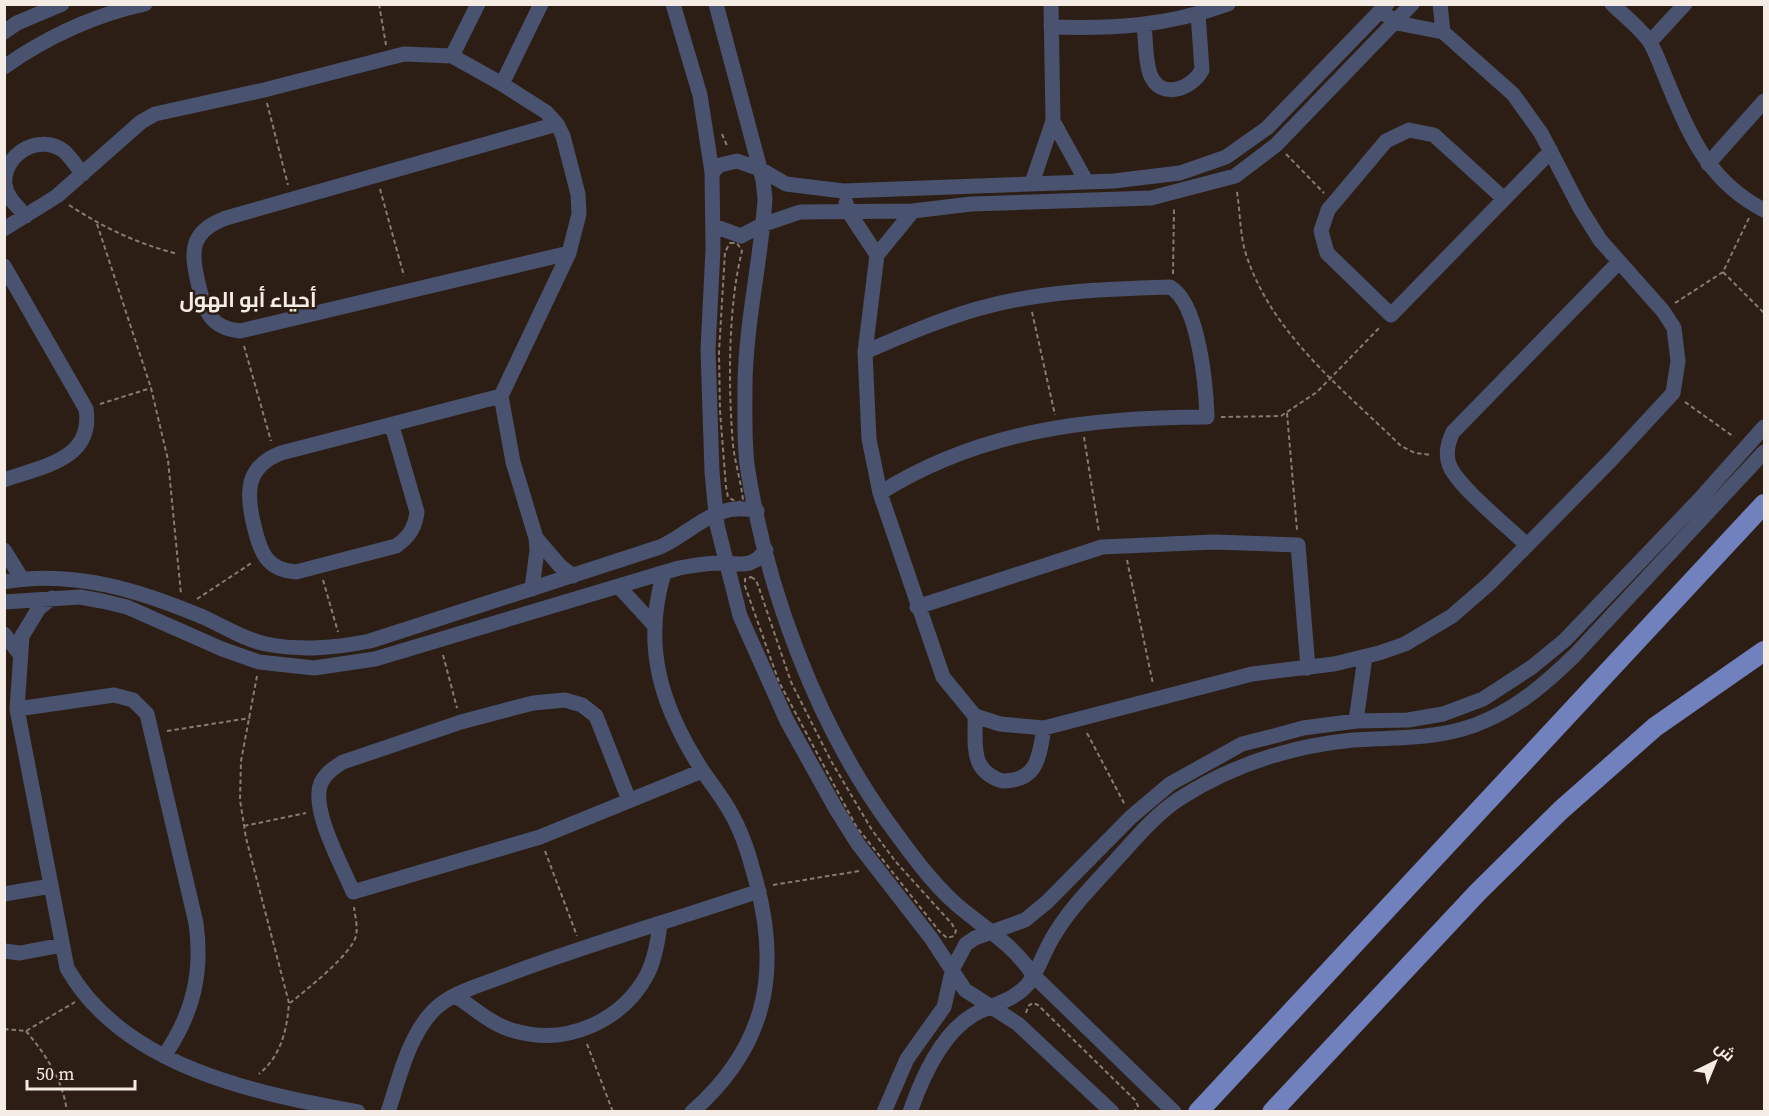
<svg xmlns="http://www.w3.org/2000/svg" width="1769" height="1116" font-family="'Source Serif 4',Cairo,serif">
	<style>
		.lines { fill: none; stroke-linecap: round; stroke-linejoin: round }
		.path { stroke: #877b72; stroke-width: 2; stroke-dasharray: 4.5 3; stroke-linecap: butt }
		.minor { stroke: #49526f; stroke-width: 15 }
		.major { stroke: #7081bd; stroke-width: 20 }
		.labels { text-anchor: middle; stroke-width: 5; stroke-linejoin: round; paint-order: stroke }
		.quarter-label { font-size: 21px; font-weight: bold; fill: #f6ece6; stroke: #2c1e14 }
	</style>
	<rect width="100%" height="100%" fill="#2c1e14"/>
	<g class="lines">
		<path class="path" d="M379,4L386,45
			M267,103L288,185
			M722,134L728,148
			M1286,154L1324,193
			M380,189L404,276
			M1237,192C1240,211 1240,233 1245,251C1270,333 1342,388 1401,446L1415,453L1432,455
			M69,205C104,228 138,244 178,254
			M97,224L151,388L168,460L181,594
			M730,243H737L742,251C728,306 728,387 733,445C735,463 741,481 743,500L738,503L728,497L726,487L720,411L719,352L725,252Z
			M1723,272L1764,313
			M1173,274L1174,208
			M1675,303L1723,272L1749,218
			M1032,312L1055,415
			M244,346L271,441
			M1685,402L1734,437
			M100,404L151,388
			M1287,413L1297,530
			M1221,417L1281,416L1317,392L1381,326
			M1084,437L1099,532
			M1127,560L1153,684
			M751,577L756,580L759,588L791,682L831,761L872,830L896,862L952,924L956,931L954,936L947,938L939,931L856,826L779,682L745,586V579Z
			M323,580L338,632
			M197,599L253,562
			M443,655L457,708
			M257,676L241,761L240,800L246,838L289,1003C287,1030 281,1056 259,1074
			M167,731L250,718
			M1087,733L1125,805
			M244,826L306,813
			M545,851L577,936
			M773,885L859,871
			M290,1003C306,990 351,955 356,936C358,927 355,916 354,907
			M1026,1013L1028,1006L1033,1003L1038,1005L1135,1100L1138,1106L1134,1112
			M4,1029L26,1031L75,1002
			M26,1031C46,1055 63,1080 67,1112
			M587,1044L613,1112"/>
		<path class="minor" d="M673,4L700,95L712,172L713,249L708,350L712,472L717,525L740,616L787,721L836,809L858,844L931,938L965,990L1018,1024L1112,1112
			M716,4L763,180L765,199C761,261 746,321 745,384C745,410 744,439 747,465C766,587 815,721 887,821C908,850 930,881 957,905C984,928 1013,944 1033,975L1174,1112
			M1440,4L1443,32
			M1612,4C1624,16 1642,29 1651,44C1658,57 1663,72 1669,86C1691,139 1711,183 1764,210
			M1144,26C1146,41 1145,60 1150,74C1160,101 1192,89 1202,70L1198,14
			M1051,27C1115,29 1167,26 1228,4
			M4,32L17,23L62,4
			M1650,42L1685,4
			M452,56L478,4
			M4,67C47,37 94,15 145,4
			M502,84L541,4
			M1053,121L1086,181
			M557,124L226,218C188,232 191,253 199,287C205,312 211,328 240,331L569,253
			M1708,164L1764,101
			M712,172L720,165L737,161L760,169L786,184L843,191L1114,181L1180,173L1226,157L1267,128L1387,4
			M1032,183L1053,121L1051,4
			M1503,198L1434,135L1409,130L1386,141L1328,210L1321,231L1327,253L1391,315L1551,151
			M846,203L848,211L877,255
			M913,211L877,255L865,352L869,439L880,493L943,677L975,716L1000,724L1044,728L1252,674L1334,664L1379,653L1405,644L1452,616L1491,582L1611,460L1673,393L1678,361L1674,328L1663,311L1600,240L1580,208L1541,133L1513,94L1443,32L1397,23L1381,11
			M26,216C18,207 7,198 5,185C2,154 40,132 65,152C71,158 77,167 83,174
			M714,226L741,236L762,225L800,212L913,211L971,204L1151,198L1235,176L1276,145L1412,4
			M4,229L57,196L141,122L155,114L264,90L404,54L452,56L502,84L546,112L557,124L563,136L578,194L579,214L569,253L501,396L513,462L536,538L537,550L532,589
			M4,266L86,409C94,460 42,466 4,480
			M865,352C902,336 939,320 977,309C1040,291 1105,289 1170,287C1199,303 1206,386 1207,417C1092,417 980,430 880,493
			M392,426L417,512C415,528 409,537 396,546L296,572C266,570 260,551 254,526C246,493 245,467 281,453L501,396
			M536,538L560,566L573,576
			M1527,545C1509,528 1455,484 1449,464C1445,452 1448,442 1453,432L1618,263
			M4,550L22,579
			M664,573C642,646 661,705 700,767C711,784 724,799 733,817C744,837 750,859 756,881C781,973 766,1047 692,1112
			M4,582C73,569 141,591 203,617C223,626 245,640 266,644C302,651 335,648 370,641L660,547C694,531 717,500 757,511
			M619,587L654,625
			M52,598L39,608L22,636L17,709L67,968C123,1067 255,1093 358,1112
			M4,602L80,597L102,601L127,607L222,649L259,662L314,668L375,659L679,568C694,565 708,563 723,563C742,564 753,568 766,550
			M917,607L1102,547L1214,542L1298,545L1308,668
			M4,634L19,653
			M17,709L114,695L133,700L147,714L196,923C203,973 193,1014 164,1056
			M975,716C976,745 969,770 1002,781C1038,781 1039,757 1044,728
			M1356,721L1365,657
			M629,800L596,716L582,705L565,700L533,703L461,722L343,762C335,767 327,772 322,781C308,806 343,867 353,892L540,837L702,771
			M4,894L51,886
			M4,951L20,953L62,945
			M456,996C475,1009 492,1025 515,1031C567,1046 623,1021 648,973C655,958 658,941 660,924
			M388,1112C399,1079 408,1038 432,1012C449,993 481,985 504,976C588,944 674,920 759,891
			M884,1112L907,1059L944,1007L953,968L966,944L975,938L1025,920L1047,902L1131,817L1170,784L1242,744L1274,736L1303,728L1356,721L1408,720L1443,714L1483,699L1532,667L1565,640L1699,500L1764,427
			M910,1112C922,1078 941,1034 973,1015C992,1004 1014,1001 1028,984C1040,968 1045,948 1056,932C1073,905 1096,882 1117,859C1136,838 1155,815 1179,799C1232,765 1291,746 1353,740C1398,737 1445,740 1487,720C1521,705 1548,681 1574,656L1764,452"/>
		<path class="major" d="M1198,1112L1764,504
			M1272,1112L1478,892L1561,810L1655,727L1764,651"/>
	</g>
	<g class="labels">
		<g class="quarter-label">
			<text x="248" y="307">أحياء أبو الهول</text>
		</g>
	</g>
	<rect width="1769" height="1116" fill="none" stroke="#f6ece6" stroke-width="12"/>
	<g transform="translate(1715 1062) rotate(43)" stroke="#2c1e14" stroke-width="4.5" paint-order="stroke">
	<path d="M0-4.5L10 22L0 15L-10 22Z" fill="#f6ece6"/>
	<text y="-9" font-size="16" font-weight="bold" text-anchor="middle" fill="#f6ece6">ش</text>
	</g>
	<path d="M27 1080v9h108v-9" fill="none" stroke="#f6ece6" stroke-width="3"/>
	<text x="36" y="1080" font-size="18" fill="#f6ece6" stroke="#2c1e14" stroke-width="4.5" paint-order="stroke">50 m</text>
</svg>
